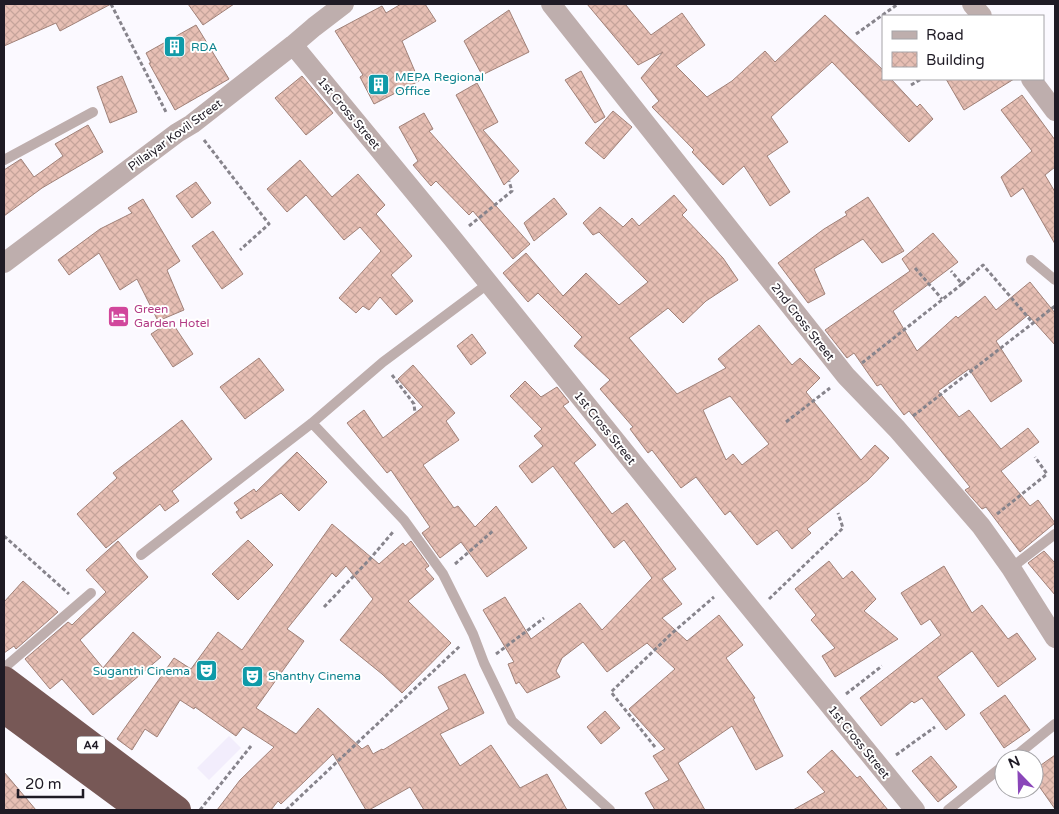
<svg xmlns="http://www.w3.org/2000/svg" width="1059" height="814" font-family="'Varela Round',sans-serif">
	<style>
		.built { fill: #f2edfc }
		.building { fill: url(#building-cross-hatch); stroke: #a08178; fill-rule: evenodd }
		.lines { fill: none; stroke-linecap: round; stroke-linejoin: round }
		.path { stroke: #87848c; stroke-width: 3; stroke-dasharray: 4 2.5; stroke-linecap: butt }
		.lane { stroke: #beaead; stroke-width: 10 }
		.street { stroke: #beaead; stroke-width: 20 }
		.highway { stroke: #775856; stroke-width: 28 }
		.labels { text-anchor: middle; stroke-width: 4; stroke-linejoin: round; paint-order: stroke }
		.shield { fill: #fff; stroke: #625f66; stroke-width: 1 }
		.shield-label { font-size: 11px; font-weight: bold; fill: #1f1b25 }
		.culture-label { font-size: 12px; fill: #0d838f; stroke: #fff; text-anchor: start }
		.street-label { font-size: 12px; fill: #1f1b25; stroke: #fff }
		.hotel-label { font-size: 12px; fill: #b23c85; stroke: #fff; text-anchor: start }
	</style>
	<defs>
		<pattern id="building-cross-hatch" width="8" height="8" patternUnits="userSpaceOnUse" patternTransform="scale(1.25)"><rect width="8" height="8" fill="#e7bfb4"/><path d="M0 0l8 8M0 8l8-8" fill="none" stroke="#c6a49b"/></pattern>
	</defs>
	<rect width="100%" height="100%" fill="#fbf9ff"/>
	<path class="built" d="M229,736L241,748L209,780L197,768Z"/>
	<path class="building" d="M4,4H111L60,31L56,23L4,46Z
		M188,4H234L203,25Z
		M401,4H425L436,21L402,41L419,81L374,104L360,77L363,75L335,31L382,6L386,13Z
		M587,4H625L651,35L682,13L705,45L676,66L707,97L732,81L765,51L775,62L825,15L883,70V79H891L917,107L920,104L933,119L909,142L832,62L771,117L788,142L767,156L790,192L770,206L744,166L723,185L692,152L694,150L652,107L659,101L641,78L663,52L638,65Z
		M509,10L529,52L482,75L464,41Z
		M196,25L229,79L175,110L149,63H151L146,53Z
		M581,71L605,117L595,123L565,80Z
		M122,76L137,112L110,123L97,87Z
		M302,76L333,113L306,135L275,98Z
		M946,79H1014L964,110Z
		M477,83L498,122L483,130L519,171L504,185L456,95Z
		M1022,95L1055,140V167L1045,175L1055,192V244L1023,188L1011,197L1001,177L1032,151L1001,110Z
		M613,111L632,127L604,159L585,143Z
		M424,113L433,129L429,131L530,244L513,259L473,211L469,215L436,181L431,186L413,165L418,161L399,127Z
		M88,125L103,152L42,188L4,216V170L21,159L34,177L63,156L55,144Z
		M300,160L332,197L358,174L385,205L376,214L412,256L391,275L413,301L396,315L380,297L369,310L363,306L356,313L339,298L381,251L360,227L344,240L306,195L287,212L267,189Z
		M196,182L211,203L192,218L176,196Z
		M674,195L687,210L682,215L723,258L738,280L706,301L683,323L668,308L629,338L677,394L726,368L718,359L759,325L792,365L800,358L820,378L806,392L861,460L875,445L889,458L868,480L807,529L811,533L792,549L777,530L757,545L730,511L725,515L696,477L681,488L652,450L648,453L630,429L633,427L600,389L610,380L574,346L582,337L538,293L528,302L503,273L526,253L563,296L586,273L619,305L648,282L599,232L593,235L583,223L600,207L623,227L632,218L639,226ZM730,396L769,444L742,465L733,454L726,460L703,410Z
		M868,197L904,251L882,263L863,239L814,269L825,294L808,303L778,263L824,229L847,215L845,212Z
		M554,198L567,214L534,241L524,223Z
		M143,199L180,261L167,270L184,310L158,321L137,279L120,290L99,253L69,275L58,260L100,229L132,213L128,208Z
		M213,231L243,274L222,289L192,246Z
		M933,233L958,262L893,311L917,351L956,316L958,318L985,296L996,310L1030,282L1055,313V345L1028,315L996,341L1022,381L991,402L969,369L938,391L959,417L969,410L1001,449L1028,428L1039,442L1001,471L1030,506L1038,500L1055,523L1020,552L986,507L982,509L965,490L970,487L909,411L904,415L881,384L877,386L854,353L847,358L825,330L910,271L902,259Z
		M171,321L193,354L173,367L151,334Z
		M472,334L486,353L471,365L457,346Z
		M259,358L284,390L245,419L220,387Z
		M413,365L455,413L446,421L459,440L423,465L454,508L458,506L475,527L496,506L527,548L487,577L461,542L440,558L422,533L430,527L391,470L387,473L347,423L364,410L383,438L423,407L398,379Z
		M525,381L541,397L557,387L569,402L563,406L596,445L574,463L612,514L627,503L676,569L662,579L682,604L662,618L687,641L719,615L743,645L726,658L755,698L753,699L783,756L756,770L732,726L678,763L705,810H655L645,793L669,780L653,756L665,749L629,709L675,669L647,643L607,672L583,642L562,658L556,671L560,677L527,693L519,682L516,684L508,664L514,662L483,610L505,597L531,639L580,603L602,630L652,578L624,540L614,548L553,466L532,483L519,466L543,446L534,436L542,429L510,396Z
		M182,420L212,459L172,491L179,501L165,511L160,504L106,548L77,514L117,478L113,473Z
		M297,452L327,482L299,511L281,493L241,519L236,512L239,510L234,503L254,489L256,492Z
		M332,524L379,564L403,543L405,546L411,541L429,566L425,569L434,579L408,601L451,643L402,693L382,674L340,640L373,599L346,566L336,577L332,573L287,629L304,641L256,708L296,734L318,708L362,749L368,745L373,754L382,749L383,750L449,709L438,687L465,674L484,713L440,734L460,766L491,745L520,788L547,774L567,810H424L410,787L369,810H366L333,754L281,804L278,801L271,810H217L240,780L274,747L243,727L236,736L195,707L194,709L180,700L157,737L145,729L132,750L117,739L174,658L191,669L218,632L242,650Z
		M248,540L273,565L238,600L212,574Z
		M118,541L134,561L148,577L80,640L103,668L133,632L161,657L93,715L62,679L50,689L25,659L68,622L72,625L106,592L86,570Z
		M1044,551L1055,563V595L1028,563Z
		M829,561L843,579L852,571L876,599L864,611L898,639L835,677L822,656L835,648L811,620L816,615L795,589Z
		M944,566L972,613L982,605L1008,639L1017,633L1036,659L998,687L972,651L937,677L965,715L946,730L922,698L914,703L912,701L881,726L860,698L941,635L930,619L921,625L901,593Z
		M23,581L58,612L16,649L14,646L4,653V602Z
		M1005,695L1030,730L1004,748L980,713Z
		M605,711L620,728L601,744L587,727Z
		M832,750L857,778L860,776L888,810H793L825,792L807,772Z
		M1055,755V809L1034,779V770Z
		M931,756L957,787L938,802L912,771Z
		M4,772L36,810H4Z"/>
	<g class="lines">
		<path class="path" d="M111,4L167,114
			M856,34L898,4
			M911,85L921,79
			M204,140L269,224L240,250
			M469,226L512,191L509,181
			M915,268L942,299
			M962,284L983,265L1033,323
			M862,363L962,284L951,271
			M392,375L414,404L415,413
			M913,416L1055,306
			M786,422L830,388
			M997,514L1047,474L1035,457
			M4,536L69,594
			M455,564L494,530
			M769,599L843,528L838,513
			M324,607L369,560L393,532
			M496,654L544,618
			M846,694L882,666
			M655,747L611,692L671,634L714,597
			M896,755L935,727
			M200,810L251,746
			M286,810L460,646"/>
		<path class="lane" d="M4,160L93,112
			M1031,260L1055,280
			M312,423L404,520L443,574L473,634L484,663L512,721L610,810
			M141,555L312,423L383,362L489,283
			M1011,568L1055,534
			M4,668L91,593
			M1012,759L1055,724
			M948,810L1004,765"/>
		<path class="street" d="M551,4L846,376L897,429L981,526L1011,568L1055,638
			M972,4L982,16
			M293,45L453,239L730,583L915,810
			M1031,79L1055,111
			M4,263L177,133L192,124L293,45L314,27L344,4"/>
		<path class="highway" d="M4,680L177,810
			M4,709L141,810"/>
	</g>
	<defs>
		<symbol id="building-square" viewBox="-11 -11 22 22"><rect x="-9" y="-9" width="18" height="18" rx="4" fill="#0f9aa8" stroke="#fff"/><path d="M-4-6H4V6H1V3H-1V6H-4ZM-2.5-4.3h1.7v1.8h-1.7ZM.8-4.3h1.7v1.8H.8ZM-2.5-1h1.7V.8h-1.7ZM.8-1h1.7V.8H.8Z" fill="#fff"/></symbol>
		<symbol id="hotel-square" viewBox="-11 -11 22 22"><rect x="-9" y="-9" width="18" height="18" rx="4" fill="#d1479c" stroke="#fff"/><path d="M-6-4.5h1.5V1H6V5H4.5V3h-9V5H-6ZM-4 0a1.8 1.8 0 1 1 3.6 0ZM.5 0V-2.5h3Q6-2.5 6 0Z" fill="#fff"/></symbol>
		<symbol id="theatre-square" viewBox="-11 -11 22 22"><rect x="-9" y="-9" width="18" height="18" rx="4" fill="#0f9aa8" stroke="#fff"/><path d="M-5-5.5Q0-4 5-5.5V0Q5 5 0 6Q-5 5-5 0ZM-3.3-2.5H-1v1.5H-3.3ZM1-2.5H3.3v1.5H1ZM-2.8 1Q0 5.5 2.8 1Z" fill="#fff"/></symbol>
	</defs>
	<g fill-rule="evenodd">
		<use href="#building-square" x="162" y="34" width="25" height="25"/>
		<use href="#building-square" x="366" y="72" width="25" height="25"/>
		<use href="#hotel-square" x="106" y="304" width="25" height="25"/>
		<use href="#theatre-square" x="194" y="658" width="25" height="25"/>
		<use href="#theatre-square" x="240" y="664" width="25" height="25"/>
	</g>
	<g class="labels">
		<rect class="shield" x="77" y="736.5" width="28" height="17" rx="4"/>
		<g class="shield-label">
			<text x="91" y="749">A4</text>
		</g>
		<g class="culture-label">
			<text x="191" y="51">RDA</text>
			<text x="395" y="81">MEPA Regional<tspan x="395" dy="14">Office</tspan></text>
			<text x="190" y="675" text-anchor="end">Suganthi Cinema</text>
			<text x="268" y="680">Shanthy Cinema</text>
		</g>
		<g class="street-label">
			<text transform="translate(349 113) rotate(50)" y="4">1st Cross Street</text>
			<text transform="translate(175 135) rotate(-36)" y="4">Pillaiyar Kovil Street</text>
			<text transform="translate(803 322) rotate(52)" y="4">2nd Cross Street</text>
			<text transform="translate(605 428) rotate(51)" y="4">1st Cross Street</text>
			<text transform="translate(859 742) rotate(51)" y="4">1st Cross Street</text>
		</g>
		<g class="hotel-label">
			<text x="134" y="313">Green<tspan x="134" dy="14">Garden Hotel</tspan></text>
		</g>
	</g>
	<rect width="1059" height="814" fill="none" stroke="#1f1b25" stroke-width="10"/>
	<rect x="882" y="15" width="162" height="65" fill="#ffffff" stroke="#a5a4a8"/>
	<rect x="892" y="31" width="25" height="8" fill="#beaead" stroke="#a5a4a8"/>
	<text x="926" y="40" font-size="15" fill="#1f1b25">Road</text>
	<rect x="892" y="52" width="25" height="15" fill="url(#building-cross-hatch)" stroke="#a5a4a8"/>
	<text x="926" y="65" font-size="15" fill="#1f1b25">Building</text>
	<g transform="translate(1019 774) rotate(337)"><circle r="24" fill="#ffffff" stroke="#a5a4a8"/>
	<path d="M0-4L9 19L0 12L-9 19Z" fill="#8a46b9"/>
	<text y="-8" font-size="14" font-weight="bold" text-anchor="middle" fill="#1f1b25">N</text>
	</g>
	<path d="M18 789v8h65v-8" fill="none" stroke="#1f1b25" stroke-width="2.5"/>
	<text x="25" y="789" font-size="15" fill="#1f1b25" stroke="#ffffff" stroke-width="4" paint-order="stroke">20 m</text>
</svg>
